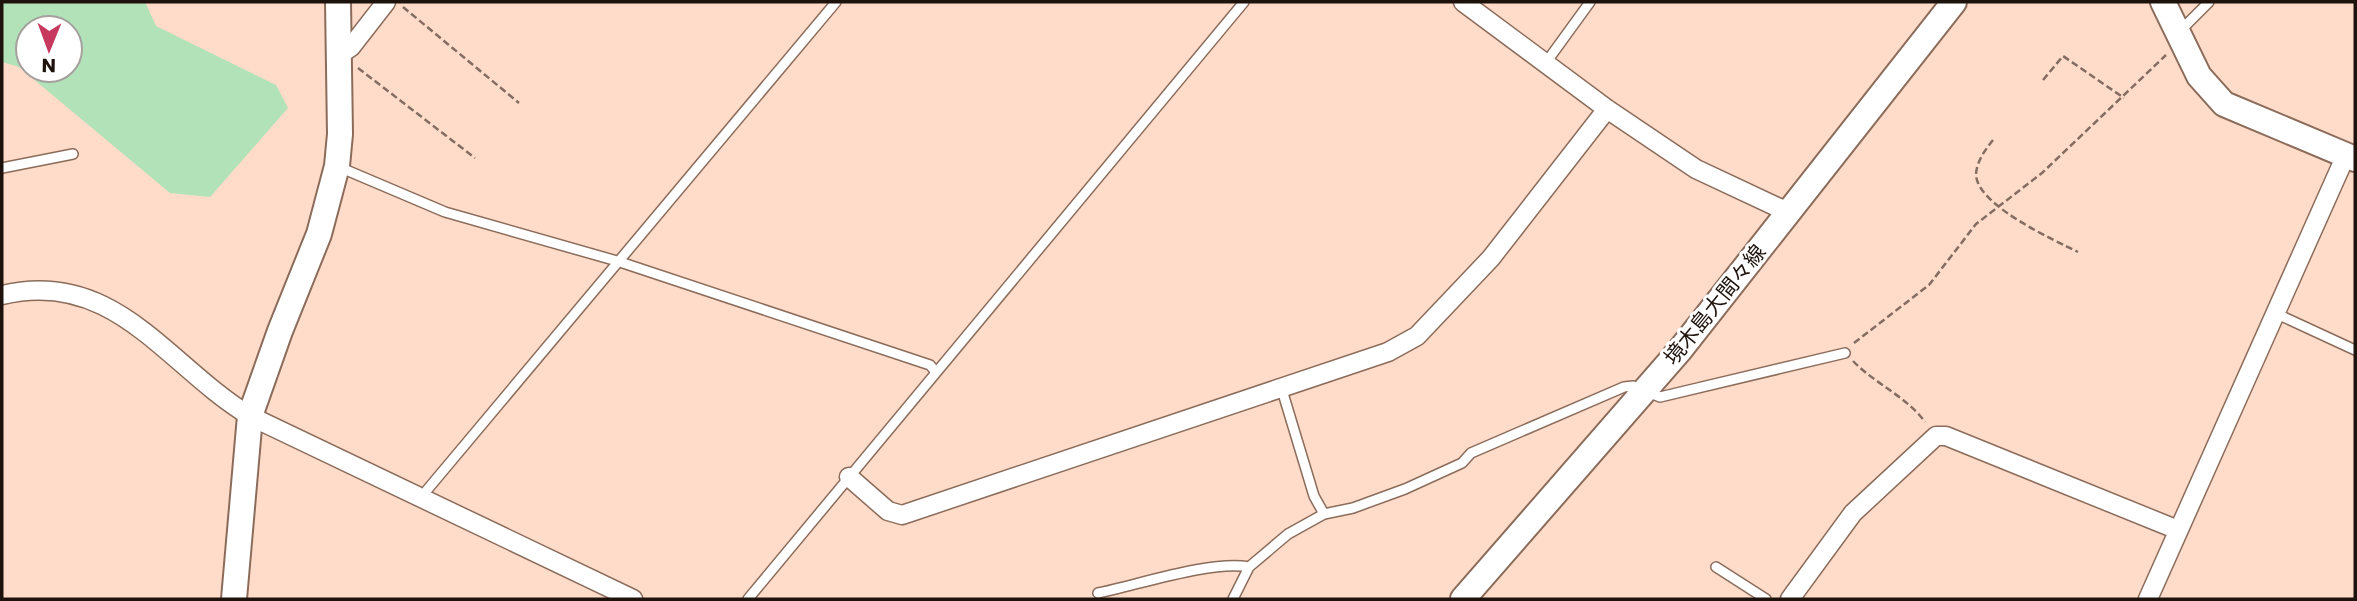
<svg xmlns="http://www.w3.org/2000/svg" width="2357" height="601" font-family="Poppins,'Noto Sans JP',sans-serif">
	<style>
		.green { fill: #b1e2b8; fill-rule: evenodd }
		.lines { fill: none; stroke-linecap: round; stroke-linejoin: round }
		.lane-casing { stroke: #8b6c5b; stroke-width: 12 }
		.street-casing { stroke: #8b6c5b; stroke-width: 21 }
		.secondary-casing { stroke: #8b6c5b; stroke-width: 28 }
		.path { stroke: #836d61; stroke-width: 2.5; stroke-dasharray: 7 3.5; stroke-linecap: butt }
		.lane { stroke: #fff; stroke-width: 9 }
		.street { stroke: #fff; stroke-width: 18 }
		.secondary { stroke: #fff; stroke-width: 24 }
		.labels { text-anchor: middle; stroke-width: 6; stroke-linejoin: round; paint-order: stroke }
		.street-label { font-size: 21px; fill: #1e120c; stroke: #fff }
	</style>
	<rect width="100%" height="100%" fill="#ffdcc9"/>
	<path class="green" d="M2,2H145L156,26L276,85L288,108L210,197L170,193L19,67L2,62ZM28,28H70V70H28Z"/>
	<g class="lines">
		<defs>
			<path id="lane" d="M2181,30L2209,2
				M1545,64L1590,2
				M339,167L445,212L617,261L930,365L935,371
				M2,168L73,154
				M2275,313L2355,350
				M1282,390L1314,496L1324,514
				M422,500L427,490L836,2
				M1716,567L1766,599
				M1098,593C1138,585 1211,560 1249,567
				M748,599L1244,2
				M1233,599L1249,567L1288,534L1324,514L1353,508L1405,489L1462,463L1471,453L1624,387L1633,386L1660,397L1845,353"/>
			<path id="street" d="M1463,2L1607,109L1696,169L1790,213
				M336,57L351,47L386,2
				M2,295C115,268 167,366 250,416L633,599
				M849,477L888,511L902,515L1388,352L1417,336L1491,258L1607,109
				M1790,599L1853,513L1936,436H1946L2178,530
				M2148,599L2346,155"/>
			<path id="secondary" d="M2163,2L2199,76L2224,104L2355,159
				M234,599L250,416L280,331L319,234L337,166L340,134L338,2
				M1463,599L1680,350L1954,2"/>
		</defs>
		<use href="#lane" class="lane-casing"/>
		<use href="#street" class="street-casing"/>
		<use href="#secondary" class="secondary-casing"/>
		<path class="path" d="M403,7L519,103
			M358,68L475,158
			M2043,80L2063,56L2124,98
			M1993,140C1985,150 1977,161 1976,174C1976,205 2054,240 2078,252
			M1854,343L1929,285L1976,224L2042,173L2166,55
			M1853,361C1874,383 1907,397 1925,422"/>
		<use href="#lane" class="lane"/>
		<use href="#street" class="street"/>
		<use href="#secondary" class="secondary"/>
	</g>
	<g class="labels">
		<g class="street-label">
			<text transform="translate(1715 305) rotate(-51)" y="7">境木島大間々線</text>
		</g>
	</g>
	<rect width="2357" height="601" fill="none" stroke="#1e120c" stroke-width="7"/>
	<g transform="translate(49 49) rotate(181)"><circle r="33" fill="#ffffff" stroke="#a5a09e" stroke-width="2"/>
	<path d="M0-5L12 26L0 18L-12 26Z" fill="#c7385e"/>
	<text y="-10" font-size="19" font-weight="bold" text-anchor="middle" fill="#1e120c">N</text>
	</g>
</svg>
